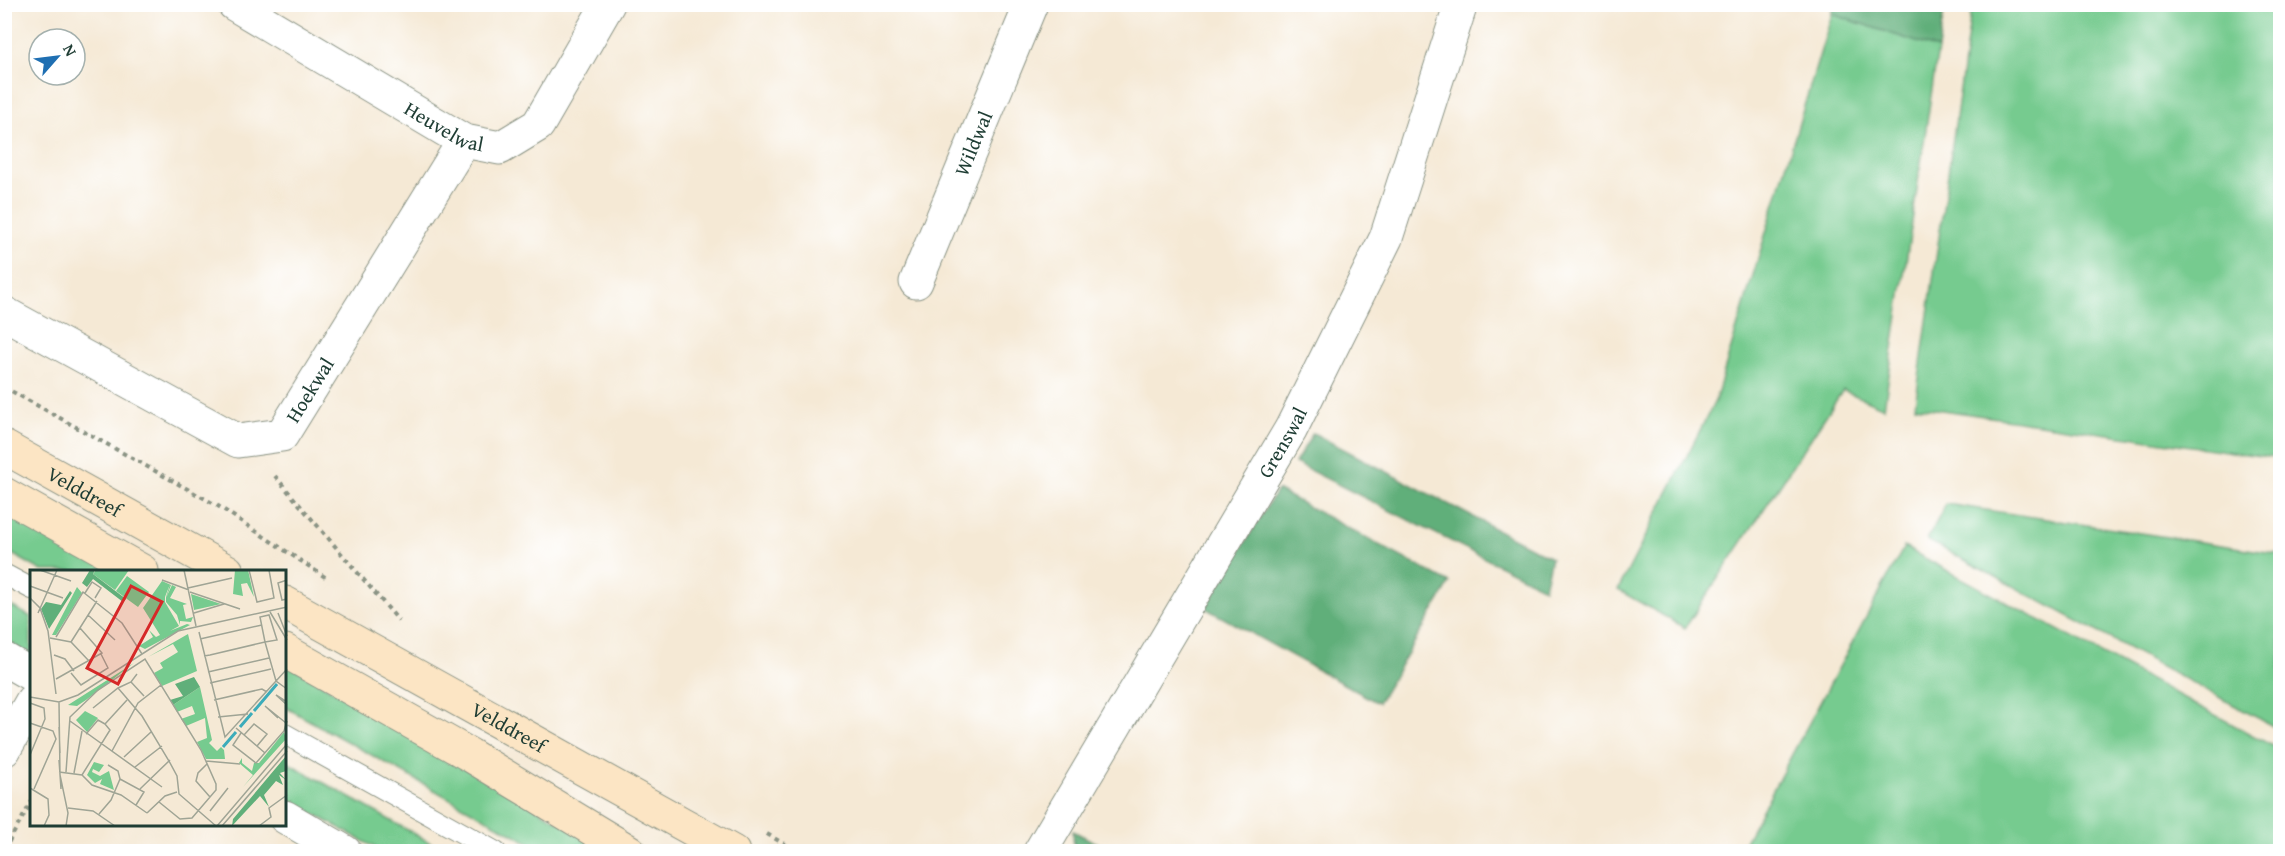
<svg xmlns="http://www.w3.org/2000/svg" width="2285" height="856" font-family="'Gentium Book Plus',serif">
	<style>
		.green { fill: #76cb8f; stroke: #4a8462; stroke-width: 1.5 }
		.forest { fill: #60af7a; stroke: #407657; stroke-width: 1.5 }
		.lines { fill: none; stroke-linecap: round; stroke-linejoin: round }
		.lane-casing { stroke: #8a9384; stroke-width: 22 }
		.street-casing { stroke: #8a9384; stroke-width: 35 }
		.secondary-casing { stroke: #8a9384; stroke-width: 35 }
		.path { stroke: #8a9384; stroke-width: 4; stroke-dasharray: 4.5 4.5; stroke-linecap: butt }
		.lane { stroke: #fff; stroke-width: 20 }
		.street { stroke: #fff; stroke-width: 33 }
		.secondary { stroke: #fce5c4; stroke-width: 33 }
		.labels { text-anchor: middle; stroke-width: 4.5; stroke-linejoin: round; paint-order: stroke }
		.street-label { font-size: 20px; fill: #1f3d34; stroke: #fff }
		.inset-river { fill: none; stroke: #3cacba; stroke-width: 3 }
		.inset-road { fill: none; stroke: #9fa495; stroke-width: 1.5 }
		.view { fill: #d62828; fill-opacity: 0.15; stroke: #d62828; stroke-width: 3 }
		.inset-edge { fill: none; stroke: #1f3d34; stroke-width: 3 }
	</style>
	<rect width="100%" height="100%" fill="#fff"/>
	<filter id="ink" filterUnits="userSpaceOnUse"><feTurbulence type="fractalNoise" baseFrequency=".0167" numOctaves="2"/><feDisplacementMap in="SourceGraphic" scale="12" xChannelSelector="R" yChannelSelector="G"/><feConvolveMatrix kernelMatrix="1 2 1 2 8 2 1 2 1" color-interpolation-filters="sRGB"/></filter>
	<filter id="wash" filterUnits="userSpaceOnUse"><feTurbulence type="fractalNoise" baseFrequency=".008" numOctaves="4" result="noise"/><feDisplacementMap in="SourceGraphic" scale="24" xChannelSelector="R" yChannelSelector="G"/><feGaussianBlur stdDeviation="1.35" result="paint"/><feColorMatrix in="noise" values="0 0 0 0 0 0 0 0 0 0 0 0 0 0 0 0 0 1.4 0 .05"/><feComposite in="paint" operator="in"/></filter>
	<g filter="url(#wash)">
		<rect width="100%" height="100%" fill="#f5e9d5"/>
		<path class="green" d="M1972,5H2280V459L1915,406Z
			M1832,14L1938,49L1884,408L1843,390L1685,628L1618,590L1715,401Z
			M1946,504L2280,554V730L1927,540Z
			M4,506L121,571H42L5,550Z
			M1904,547L2280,750V851H1740Z
			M4,602L31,617V657L5,642Z
			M285,663L610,851H544L285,707Z
			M285,761L445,851H381L285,798Z"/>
		<path class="forest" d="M1833,5H1945L1938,49L1832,14Z
			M1313,433L1551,558L1544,588L1295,463Z
			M1277,490L1450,583L1378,703L1205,608Z
			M1073,831L1112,851H1074Z"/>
	</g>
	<g filter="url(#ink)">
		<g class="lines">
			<defs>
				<path id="lane" d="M4,574L32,589
					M285,734L496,852"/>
				<g id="street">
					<path id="s1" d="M234,4L464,141L500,148L538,125L608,4"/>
					<path id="s2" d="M916,282L1031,4"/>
					<path id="s3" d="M4,313L238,441L282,435L464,141"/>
					<path d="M4,659L32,675"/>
					<path d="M4,750L32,701"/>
					<path d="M285,817L345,852"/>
					<path id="s4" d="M1040,852L1291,429L1386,238L1461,4"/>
				</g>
				<g id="secondary">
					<path id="s5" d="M4,447L227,571"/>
					<path d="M4,494L142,571"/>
					<path id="s6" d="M285,603L733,852"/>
					<path d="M285,651L470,755L630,852"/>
				</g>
			</defs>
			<use href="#lane" class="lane-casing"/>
			<use href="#street" class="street-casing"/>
			<use href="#secondary" class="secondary-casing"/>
			<path class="path" d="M4,387L218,506L328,579
				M275,476L399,621
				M767,834L798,852
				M4,850L32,801"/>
			<use href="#lane" class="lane"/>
			<use href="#street" class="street"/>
			<use href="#secondary" class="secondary"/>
		</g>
	</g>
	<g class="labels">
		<g class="street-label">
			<text dy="7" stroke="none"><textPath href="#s1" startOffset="244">Heuvelwal</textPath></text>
			<text dy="7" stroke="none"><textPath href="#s2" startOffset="150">Wildwal</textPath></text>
			<text dy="7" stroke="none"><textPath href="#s3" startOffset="364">Hoekwal</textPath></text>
			<text dy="7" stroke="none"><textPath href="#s4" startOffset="476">Grenswal</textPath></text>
			<text dy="7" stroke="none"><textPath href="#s5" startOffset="92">Velddreef</textPath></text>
			<text dy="7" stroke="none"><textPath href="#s6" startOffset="256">Velddreef</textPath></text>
		</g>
	</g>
	<g transform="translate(30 570)">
		<rect width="256" height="256" fill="#f5e9d5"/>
		<path d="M66,0L90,1L99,0L85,20L63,4ZM205,0H218L224,27L217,13L211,14L213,26L203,24ZM97,6L119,22L108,37L86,21ZM132,11L141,15L136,28L142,15L146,17L140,28L157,34L153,35L156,49L163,47L161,52L150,51V55L147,45L136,32V27L140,14L135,27V32L149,56L140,61L157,54L160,55L115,79L109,76L123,67L119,60L126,67L130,65L113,38ZM47,17L52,23L26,65H22ZM161,24L191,34L164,40ZM158,64L167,101L132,116L124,103L133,98L130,93L148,82L143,74L118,87ZM104,93L56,130L47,136L38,135ZM170,117L182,170L179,173L187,181L191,177L194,180L195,189H176L167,172L177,168L175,148L156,156L151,149L165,144L162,136L147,142L143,135ZM55,141L68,148L57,162L46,150ZM254,162L256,169L213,217L223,205L209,193L212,188V193L222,201L224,193H229ZM64,192L74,195L69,202L63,199L62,202L70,206L79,201L84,220L70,214L72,209L65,213L57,205Z" fill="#76cb8f"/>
		<path d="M60,0H65L63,4L96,29L93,32L63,9L57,17L52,13ZM40,21L42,23L19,59L11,39L16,32L31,35ZM164,107L170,117L143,135L140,130L153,126L145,114ZM256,186V201L250,203L256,210L249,205L253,215L246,211L234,225L239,237L230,226L202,256L203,249Z" fill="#60af7a"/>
		<path class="inset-river" d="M224,141L247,114M210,157L222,143M193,177L206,162"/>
		<path class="inset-road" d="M10,0L41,11M154,0L166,56M219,0L227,32L244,28L239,0M132,10L159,20M257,10L248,13L252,30L257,29M0,16L33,28M158,18L202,8M160,22L210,39M55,23L62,12L71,18L65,28M0,28L10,38L18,61L26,124M240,42L257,70M8,43L27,0M164,43L194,34M248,43L257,66M58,45L85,70M169,62L195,167L257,99M26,67L53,22L92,53L112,84M20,68L41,72L59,91M170,69L232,55M41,72L67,31M24,85L35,89L44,101M174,86L180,85L235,72L247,70L239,45L230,47L235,72L246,111L257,119M178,102L239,88M41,103L51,115L78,98L71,84M26,109L72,83L50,58M101,112L114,126M180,113L241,99M88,118L112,146L139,191L147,206L149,224L186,256M0,127L29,132L48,125L148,61L257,37M184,130L232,119L237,122M29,132L30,205L38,243L36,256M257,132L246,125L257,135M0,133L14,138L15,149L0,185M63,138L88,118L101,112L107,104M188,147L218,144M248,148L235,136L256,153M40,151L132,217M0,153L23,161L26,169L4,219M29,157L30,183M206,158L235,183M211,163L203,175L226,193L254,161L257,151M56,164L68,150L75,154M214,165L224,154L237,164L227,176M82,181L108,133L131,115M94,187L121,162M29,190L31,219M176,191L210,194M177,194L168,203L166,211L180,227M78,195L88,201L90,209M105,197L132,176M29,202L52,205L62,215L91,225L117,243M36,202L40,147L68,120L115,89L171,180L186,214V220L162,248L150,249L129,232M44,203L52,161M52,205L80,160L75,154L97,130M90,209L114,222L106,235M0,218L18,229L19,245L14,256M110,219L140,190M38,238L63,241L85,256M180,241L198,218M117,243L135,226L147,222M69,244L81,230L90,209M187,256L257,174M192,256L257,181M229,256L241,247L239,238L257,225"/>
		<path class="view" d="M101,16L132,32L88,114L57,98Z"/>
		<rect width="256" height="256" class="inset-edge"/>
	</g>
	<rect width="2285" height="856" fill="none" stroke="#fff" stroke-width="24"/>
	<g transform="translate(57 57) rotate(62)"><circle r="28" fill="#ffffff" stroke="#a5b1ae" stroke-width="1.5"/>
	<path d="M0-4.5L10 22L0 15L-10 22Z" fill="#1f6fb2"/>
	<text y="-9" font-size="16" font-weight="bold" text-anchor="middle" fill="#1f3d34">N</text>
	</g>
</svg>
